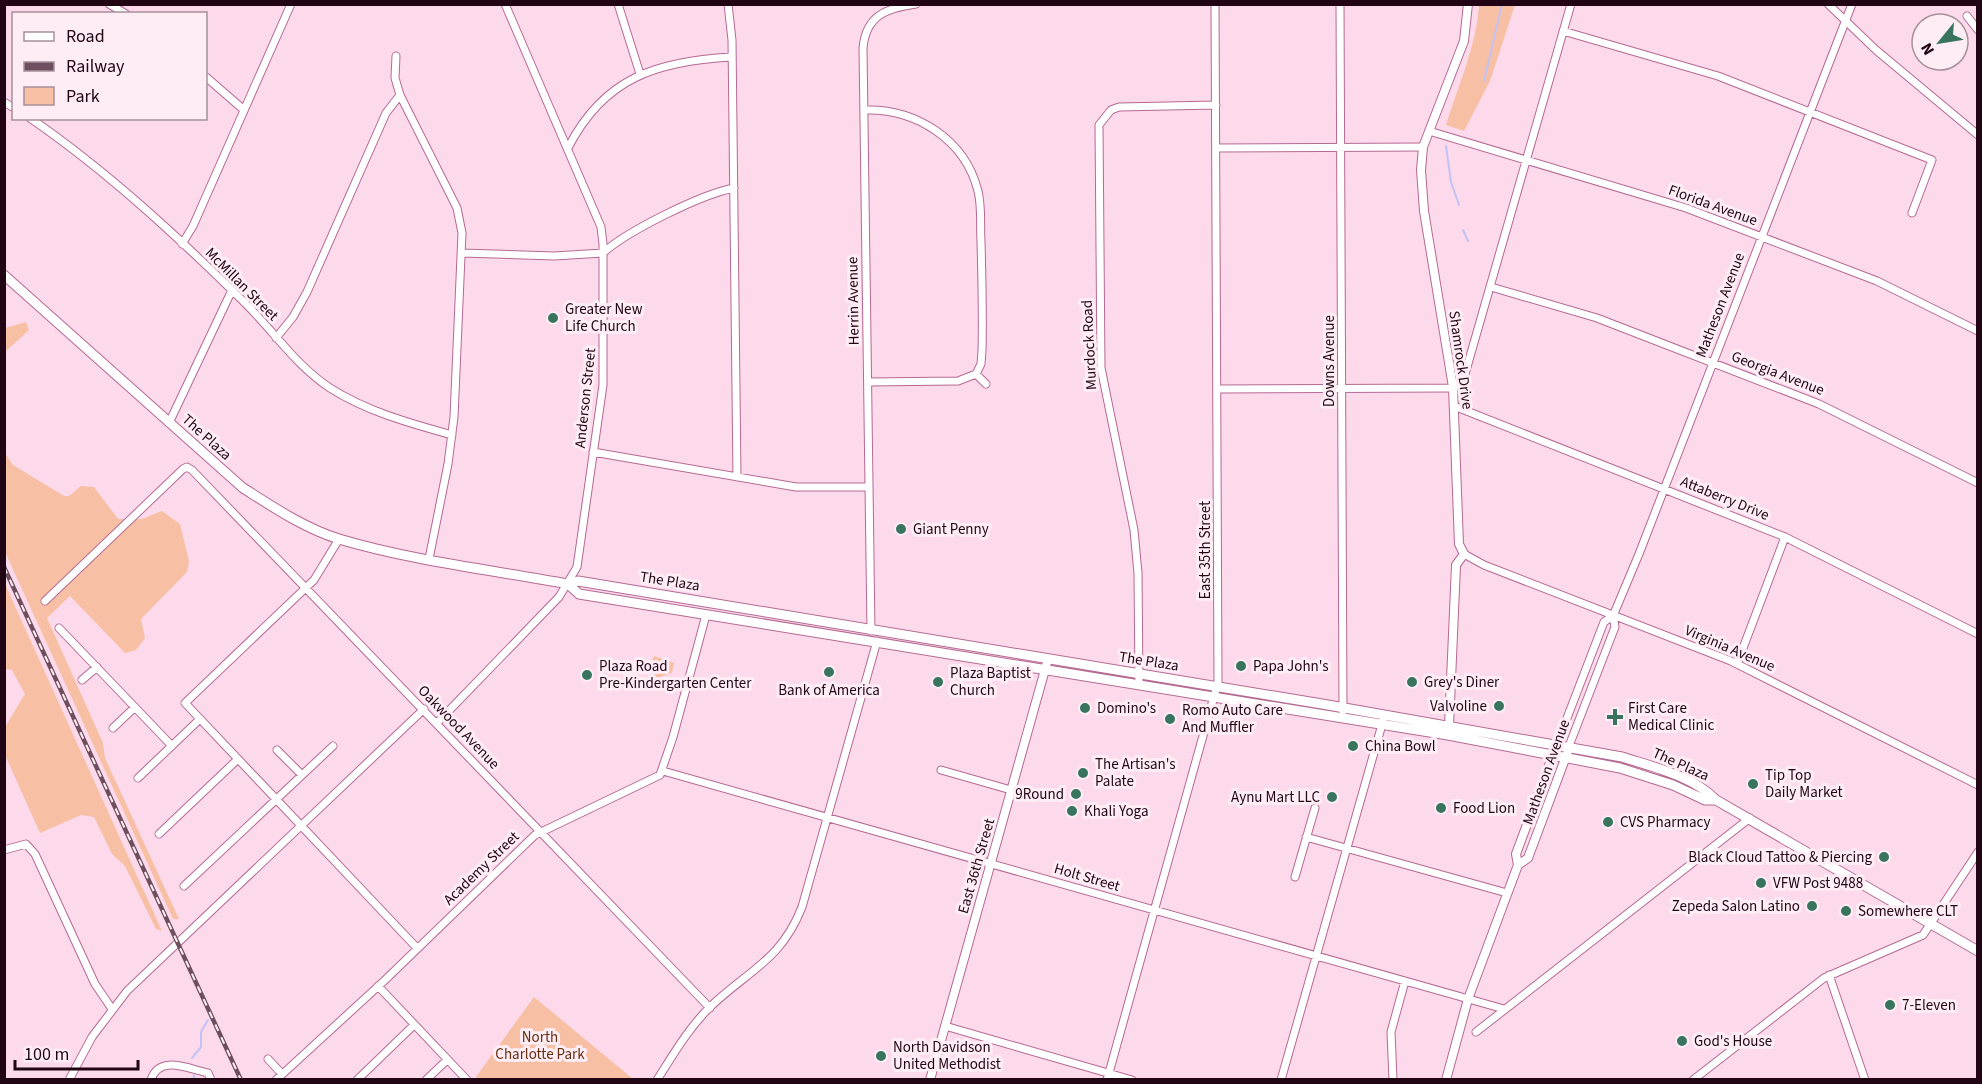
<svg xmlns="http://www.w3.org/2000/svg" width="1982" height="1084" font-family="'Source Sans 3',sans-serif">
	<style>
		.green { fill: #f7bfa4 }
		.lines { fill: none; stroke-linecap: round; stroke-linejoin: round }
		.stream { stroke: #c4c1f5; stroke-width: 2 }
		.minor-casing { stroke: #b56992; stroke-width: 9 }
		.tertiary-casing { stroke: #b56992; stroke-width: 10 }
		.secondary-casing { stroke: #b56992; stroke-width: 11 }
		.minor { stroke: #fff; stroke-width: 7 }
		.tertiary { stroke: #fff; stroke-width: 8 }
		.secondary { stroke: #fff; stroke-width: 9 }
		.rail-casing { stroke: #6d4f5f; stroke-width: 4.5 }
		.rail { stroke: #ffedf5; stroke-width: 2; stroke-dasharray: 7; stroke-linecap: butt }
		.poi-dot { fill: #39745f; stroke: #ffedf5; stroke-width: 2 }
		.labels { text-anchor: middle; stroke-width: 6; stroke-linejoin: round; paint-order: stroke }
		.street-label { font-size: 15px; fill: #210515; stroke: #ffedf5 }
		.poi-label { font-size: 15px; fill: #210515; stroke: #ffedf5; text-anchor: start }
		.park-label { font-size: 15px; fill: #652e0e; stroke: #ffedf5 }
	</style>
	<rect width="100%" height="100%" fill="#fddaeb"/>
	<path class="green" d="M1479,5H1515L1490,81L1464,131L1446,125C1458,87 1477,43 1479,5Z
		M26,322L29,330L5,352V328Z
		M4,452L13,465L64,496H69L81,486L94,487L118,519H142L162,511L180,524L189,561L187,572L141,619L145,638L136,650L125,653L70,596L47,618L103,743L105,758L179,919H173L5,552Z
		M5,584L162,931L156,929L125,866L112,854L94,817L81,815L40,833L5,755V727L25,694L12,670L5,669Z
		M654,656L674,663L672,673L657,678L649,670Z
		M534,997L633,1079H478L476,1077Z"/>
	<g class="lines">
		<path class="stream" d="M1484,81L1502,4
			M1446,146L1451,182L1459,205
			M1463,230L1468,241
			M192,1058L201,1047V1032L208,1020
			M194,1075V1080"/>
		<defs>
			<path id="minor" d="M109,4L126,14
				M618,4L640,74
				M728,4L732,40L737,477
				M1340,4L1343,711
				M1828,4L1876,50L1978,135
				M1967,16L1978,30
				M1563,31L1718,76L1932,160L1912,213
				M396,56L395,78L400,95L457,208L462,233L454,417L448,464L429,559
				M206,77L244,110
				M4,102L14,108
				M864,110C915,108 965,139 978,191C982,207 980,225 981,241C982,278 983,315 982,351L981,364L976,374L958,381L868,382
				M30,118C107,171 177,236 243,301C273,330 295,365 330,388C368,412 409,423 452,435
				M1429,131L1686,208L1877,281L1978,331
				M568,148C604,77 658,61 732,57
				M1216,148L1423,147
				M182,244L193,226L291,4
				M463,253L554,256L603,253C627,231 702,194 734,188
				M1491,287L1597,318L1819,404L1978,483
				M276,338L293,317L307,292L386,113L400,95
				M976,374L986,384
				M1218,389L1450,388L1463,381L1571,4
				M1454,406L1785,537L1978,634
				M169,423L232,290
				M593,452L796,487H869
				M339,539L314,580L185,703L417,948
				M1464,554L1484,565L1731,661L1978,785
				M45,601L183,469L187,467L192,470L710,1008
				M59,628L172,746
				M871,631L863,48C866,15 887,8 916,4
				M1737,664L1785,537
				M82,680L97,667
				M1139,685L1138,573L1134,530L1101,368L1099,125L1111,110L1119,107L1216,105
				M437,723L559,597L577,567L603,385V244L601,227L505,4
				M113,728L135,707
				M1557,744L1604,622L1613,616L1639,554L1852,4
				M1569,746L1615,627L1613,616
				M277,750L302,775
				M941,770L1011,790
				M663,771L1504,1009
				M138,778L200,719
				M159,834L238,759
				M1306,837L1507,893
				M4,850L26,844L35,854L95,984L112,1009
				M1295,877L1315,808
				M184,886L333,746
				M1829,975L1865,1080
				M378,986L467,1080
				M945,1026L1132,1080
				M1476,1032L1750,818
				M268,1059L282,1074
				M69,1080L92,1037L127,991L424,709
				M151,1080C159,1054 189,1069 208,1073L211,1080
				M276,1080L384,981L535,835L660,775L673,737L706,615
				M357,1080L414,1025
				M426,1080L447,1060
				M657,1080C673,1055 688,1029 709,1008C747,971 781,961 802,907L877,641
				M1107,1080L1218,682L1215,4
				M1281,1080L1383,721
				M1393,1080L1391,1032L1405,981
				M1693,1080L1824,978L1923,935L1978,852"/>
			<path id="tertiary" d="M1449,726L1456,565L1464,554L1459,544L1453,387L1424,211L1421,170L1423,147L1464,41L1468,4
				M1518,865L1528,858L1568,751
				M930,1080L1048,659
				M1446,1080L1468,999L1518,865L1516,854L1557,744"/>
			<path id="secondary" d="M4,275L243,488C273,507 304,528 339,539C413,561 492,570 568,584L578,581L1322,704L1622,757C1653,767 1693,776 1716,800L1978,951
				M568,584L579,594L1448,735L1620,768L1673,785L1705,800H1716"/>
		</defs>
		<use href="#minor" class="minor-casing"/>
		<use href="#tertiary" class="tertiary-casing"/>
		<use href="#secondary" class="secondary-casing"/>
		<use href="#minor" class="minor"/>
		<use href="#tertiary" class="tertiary"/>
		<use href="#secondary" class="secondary"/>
		<defs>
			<path id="rail" d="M4,567L241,1080"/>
		</defs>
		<use href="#rail" class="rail-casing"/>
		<use href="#rail" class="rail"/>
	</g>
	<g class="poi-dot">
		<circle cx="553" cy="318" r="6"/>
		<circle cx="901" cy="529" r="6"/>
		<circle cx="1241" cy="666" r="6"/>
		<circle cx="829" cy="672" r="6"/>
		<circle cx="587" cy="675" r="6"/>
		<circle cx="938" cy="682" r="6"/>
		<circle cx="1412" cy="682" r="6"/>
		<circle cx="1499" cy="706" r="6"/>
		<circle cx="1085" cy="708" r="6"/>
		<path d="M1612 708h6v6h6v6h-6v6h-6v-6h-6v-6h6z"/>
		<circle cx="1170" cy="719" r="6"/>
		<circle cx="1353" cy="746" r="6"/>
		<circle cx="1083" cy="773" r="6"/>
		<circle cx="1753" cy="784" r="6"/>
		<circle cx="1076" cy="794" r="6"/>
		<circle cx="1332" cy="797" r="6"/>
		<circle cx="1441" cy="808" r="6"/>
		<circle cx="1072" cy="811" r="6"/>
		<circle cx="1608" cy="822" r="6"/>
		<circle cx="1884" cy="857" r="6"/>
		<circle cx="1761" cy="883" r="6"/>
		<circle cx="1812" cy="906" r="6"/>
		<circle cx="1846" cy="911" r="6"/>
		<circle cx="1890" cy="1005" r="6"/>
		<circle cx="1682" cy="1041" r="6"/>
		<circle cx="881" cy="1056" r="6"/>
	</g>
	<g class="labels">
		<g class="street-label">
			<text transform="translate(1713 205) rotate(20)" y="5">Florida Avenue</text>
			<text transform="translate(242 284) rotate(45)" y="5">McMillan Street</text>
			<text transform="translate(853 301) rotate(-91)" y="5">Herrin Avenue</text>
			<text transform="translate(1720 305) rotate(-69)" y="5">Matheson Avenue</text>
			<text transform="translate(1089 345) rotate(-93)" y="5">Murdock Road</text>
			<text transform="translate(1461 360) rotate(82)" y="5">Shamrock Drive</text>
			<text transform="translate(1329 361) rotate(-90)" y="5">Downs Avenue</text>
			<text transform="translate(1778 373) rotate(21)" y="5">Georgia Avenue</text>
			<text transform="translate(585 398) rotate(-84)" y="5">Anderson Street</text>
			<text transform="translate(207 437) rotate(42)" y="5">The Plaza</text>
			<text transform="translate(1725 498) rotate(22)" y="5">Attaberry Drive</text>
			<text transform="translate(1205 550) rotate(-90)" y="5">East 35th Street</text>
			<text transform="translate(670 581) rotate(9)" y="5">The Plaza</text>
			<text transform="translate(1730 648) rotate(23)" y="5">Virginia Avenue</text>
			<text transform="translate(1149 661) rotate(9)" y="5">The Plaza</text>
			<text transform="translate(459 727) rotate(46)" y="5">Oakwood Avenue</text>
			<text transform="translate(1681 764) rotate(24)" y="5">The Plaza</text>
			<text transform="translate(1546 772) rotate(-70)" y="5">Matheson Avenue</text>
			<text transform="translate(976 866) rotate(-74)" y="5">East 36th Street</text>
			<text transform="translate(481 868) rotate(-44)" y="5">Academy Street</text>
			<text transform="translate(1087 877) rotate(16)" y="5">Holt Street</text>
		</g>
		<g class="poi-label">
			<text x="565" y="314">Greater New<tspan x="565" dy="17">Life Church</tspan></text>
			<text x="913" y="534">Giant Penny</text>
			<text x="599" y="671">Plaza Road<tspan x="599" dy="17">Pre-Kindergarten Center</tspan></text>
			<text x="1253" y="671">Papa John's</text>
			<text x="950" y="678">Plaza Baptist<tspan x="950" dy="17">Church</tspan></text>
			<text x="1424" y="687">Grey's Diner</text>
			<text x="829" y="695" text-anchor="middle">Bank of America</text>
			<text x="1487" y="711" text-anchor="end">Valvoline</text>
			<text x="1097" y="713">Domino's</text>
			<text x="1628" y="713">First Care<tspan x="1628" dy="17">Medical Clinic</tspan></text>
			<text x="1182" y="715">Romo Auto Care<tspan x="1182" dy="17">And Muffler</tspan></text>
			<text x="1365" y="751">China Bowl</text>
			<text x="1095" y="769">The Artisan's<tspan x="1095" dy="17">Palate</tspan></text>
			<text x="1765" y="780">Tip Top<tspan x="1765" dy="17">Daily Market</tspan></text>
			<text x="1064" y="799" text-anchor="end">9Round</text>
			<text x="1320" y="802" text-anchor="end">Aynu Mart LLC</text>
			<text x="1453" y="813">Food Lion</text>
			<text x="1084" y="816">Khali Yoga</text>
			<text x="1620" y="827">CVS Pharmacy</text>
			<text x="1872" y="862" text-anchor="end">Black Cloud Tattoo &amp; Piercing</text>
			<text x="1773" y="888">VFW Post 9488</text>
			<text x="1800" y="911" text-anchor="end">Zepeda Salon Latino</text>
			<text x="1858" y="916">Somewhere CLT</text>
			<text x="1902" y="1010">7-Eleven</text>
			<text x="1694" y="1046">God's House</text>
			<text x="893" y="1052">North Davidson<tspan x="893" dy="17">United Methodist</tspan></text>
		</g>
		<g class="park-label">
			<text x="540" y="1042">North<tspan x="540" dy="17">Charlotte Park</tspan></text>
		</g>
	</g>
	<rect width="1982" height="1084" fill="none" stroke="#210515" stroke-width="12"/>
	<rect x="12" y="12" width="195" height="108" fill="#ffedf5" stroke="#a6909b" stroke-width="1.5"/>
	<rect x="24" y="32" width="30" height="9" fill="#ffffff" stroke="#a6909b" stroke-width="1.5"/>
	<text x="66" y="42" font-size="18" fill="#210515">Road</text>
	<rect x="24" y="62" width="30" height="9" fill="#6d4f5f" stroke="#a6909b" stroke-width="1.5"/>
	<text x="66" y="72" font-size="18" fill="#210515">Railway</text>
	<rect x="24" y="87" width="30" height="18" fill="#f7bfa4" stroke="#a6909b" stroke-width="1.5"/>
	<text x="66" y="102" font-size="18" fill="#210515">Park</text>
	<g transform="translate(1940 42) rotate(240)"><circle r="28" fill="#ffedf5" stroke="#a6909b" stroke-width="1.5"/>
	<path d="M0-4.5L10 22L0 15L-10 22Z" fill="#39745f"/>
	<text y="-9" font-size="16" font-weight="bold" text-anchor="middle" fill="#210515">N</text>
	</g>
	<path d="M15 1060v9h123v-9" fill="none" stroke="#210515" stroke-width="3"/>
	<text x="24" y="1060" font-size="18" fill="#210515" stroke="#ffedf5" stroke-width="4.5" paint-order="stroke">100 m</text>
</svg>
